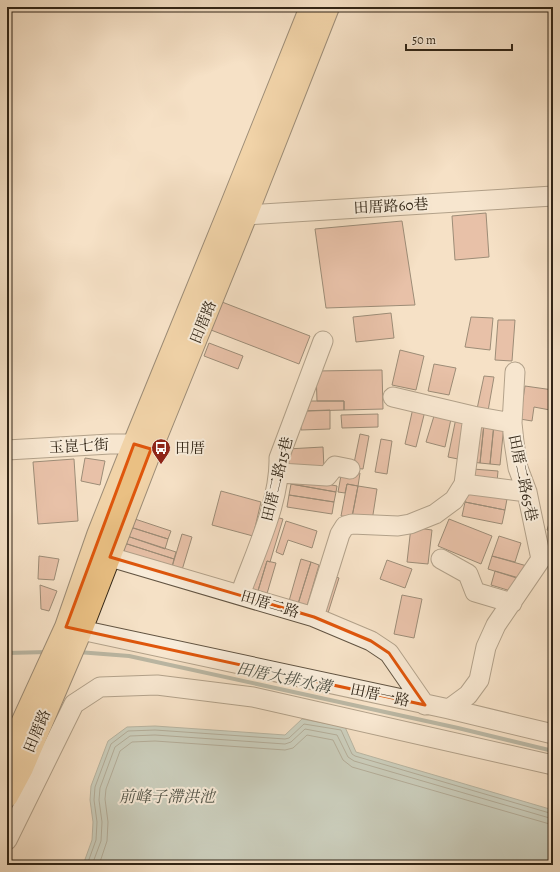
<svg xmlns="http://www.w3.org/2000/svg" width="560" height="872" font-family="Alegreya,'Noto Serif TC',serif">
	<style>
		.water { fill: #9cbdb8; stroke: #718077 }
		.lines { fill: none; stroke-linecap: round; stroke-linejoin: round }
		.shore { stroke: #667167; stroke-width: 1 }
		.stream { stroke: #718077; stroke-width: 4 }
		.building { fill: #d79984; stroke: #312516 }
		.minor-casing { stroke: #625442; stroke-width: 21 }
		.major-casing { stroke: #312516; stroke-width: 24 }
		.minor { stroke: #f8ecda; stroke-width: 19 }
		.major { stroke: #eac083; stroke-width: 22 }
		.marked { fill: none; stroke: #df560c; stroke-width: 3; stroke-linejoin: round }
		.labels { text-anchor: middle; stroke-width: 4; stroke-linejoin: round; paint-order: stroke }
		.street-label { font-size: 15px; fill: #312516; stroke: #f8ecda }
		.poi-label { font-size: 15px; fill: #312516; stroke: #f8ecda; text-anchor: start }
		.water-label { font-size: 16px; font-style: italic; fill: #515347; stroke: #f8ecda }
	</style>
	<rect width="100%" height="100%" fill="#f5e1c6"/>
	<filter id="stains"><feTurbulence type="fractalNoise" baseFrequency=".005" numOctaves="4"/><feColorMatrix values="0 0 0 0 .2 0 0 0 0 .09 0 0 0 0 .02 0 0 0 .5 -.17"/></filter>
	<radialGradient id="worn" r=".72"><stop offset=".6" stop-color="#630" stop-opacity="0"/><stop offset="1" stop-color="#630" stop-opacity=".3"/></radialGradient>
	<path class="water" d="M302,719L345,727L356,752L553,810V865H83L92,840L93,822L90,800L91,786L108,741L127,727L155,726L285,735Z"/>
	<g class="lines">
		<path class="shore" d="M87,865L96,840L97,822L94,800L95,787L111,744L128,731L155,730L285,739L289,738L304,724L341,730L352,754L355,756L553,814
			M92,865L101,841L102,822L99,800L100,788L115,747L130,736L155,735L285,744L291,742L305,729L337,735L348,757L354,761L553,819
			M99,865L107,841L108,822L105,799L106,789L120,751L132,742L155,741L285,750L293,748L307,735L333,740L343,760L352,767L553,825"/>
		<path class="stream" d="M78,652L129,656L458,728L553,751
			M7,653L48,652"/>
	</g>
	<path class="building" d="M486,213L489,257L455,260L452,216Z
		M402,221L415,305L326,308L315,229Z
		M222,302L310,336L299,364L211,330Z
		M391,313L394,338L356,342L353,317Z
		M471,317L493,318L490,350L465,347Z
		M498,320H515L512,361L495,360Z
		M209,343L243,356L238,369L204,356Z
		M400,350L424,356L416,390L392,385Z
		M434,364L456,368L449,395L428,391Z
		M382,370L383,409L344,410V401H317L316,371Z
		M484,376L494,377L488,411L477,409Z
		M525,386L553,390V423L549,422L550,410L534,407L532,421L520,419Z
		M306,401H344V410L307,411Z
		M413,408L425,411L416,447L405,444Z
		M330,410V429L301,430V411Z
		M378,414V427L342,428L341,415Z
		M434,416L451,419L445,447L426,442Z
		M456,418L465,420L458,459L448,457Z
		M476,423L484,424L480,463L472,462Z
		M484,424H494L490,464L480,463Z
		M494,424L504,425L500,465L490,464Z
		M360,434L369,436L363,469L353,468Z
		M381,439L392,441L387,474L375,472Z
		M323,447L324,468L288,470L287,449Z
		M85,458L105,461L100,485L81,481Z
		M74,459L78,521L38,524L33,462Z
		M473,469L498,471L497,482L472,480Z
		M342,470L360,473L358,486L347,484L345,493L338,492Z
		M293,478L337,486L336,492L291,484Z
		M291,484L336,492L334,502L289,495Z
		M347,484L358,486L352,517L341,516Z
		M358,486L377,489L372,521L352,517Z
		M221,491L261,502L253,536L212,525Z
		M467,492L507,499L505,510L465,502Z
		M289,495L334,502L332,514L287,507Z
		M465,502L505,510L502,524L462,516Z
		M553,511V532L547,530Z
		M272,516L283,519L270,562L267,561L257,594L250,592Z
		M129,517L171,531L168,539L127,526Z
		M449,519L492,536L481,564L438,546Z
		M286,521L317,531L312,548L288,540L283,555L276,552Z
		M127,526L168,539L165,549L124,535Z
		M411,527L432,530L428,564L407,562Z
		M182,534L192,537L182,570L172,567Z
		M124,535L176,552L174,559L121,542Z
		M499,536L521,543L515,562L492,556Z
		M121,542L174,559L172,567L119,550Z
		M39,556L59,559L54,580L38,579Z
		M492,556L527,566L523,580L488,569Z
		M301,559L311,562L298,604L289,601Z
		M387,560L412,569L405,588L380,579Z
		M267,561L276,563L266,597L257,594Z
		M311,562L319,565L307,606L298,604Z
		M495,571L519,578L514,592L491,585Z
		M330,575L339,578L328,613L319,610Z
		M40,585L57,591L49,611L41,609Z
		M402,595L422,599L414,638L394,634Z
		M7,605H9L10,632H7Z"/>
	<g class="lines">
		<defs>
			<path id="minor" d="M234,210L246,215L553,196
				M515,372L512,423L514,442L518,468L527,492L541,559
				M473,416L512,423
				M7,450L110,444H134L148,448
				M280,473L327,476L335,466L350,469
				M464,484L527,492
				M103,544L110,557L314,617L371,641L389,653L425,705
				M441,559L468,574L475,592L512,603
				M240,595C255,553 280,502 279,458L323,341
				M314,617L340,534L345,526L352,524L398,526L410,524L435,514L454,500L464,484L473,416L393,397
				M67,627L449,709L553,734
				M449,709L468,695L479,680L486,647L496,625L541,559
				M7,840L74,704L100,687L157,685L253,697L553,765"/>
			<path id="major" d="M7,756L66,627L98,535L134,444L230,209L311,7
				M7,796L22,768L81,630L151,449L246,215L328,7"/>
		</defs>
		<use href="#minor" class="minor-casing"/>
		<use href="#major" class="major-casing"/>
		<use href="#minor" class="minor"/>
		<use href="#major" class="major"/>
	</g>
	<path d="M0 0H560V872H0ZM134,444L151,449L110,557L314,617L371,641L389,653L425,705L66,627Z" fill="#f5e1c6" fill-opacity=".55" fill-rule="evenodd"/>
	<path class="marked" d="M134,444L151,449L110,557L314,617L371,641L389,653L425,705L66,627Z"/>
	<defs>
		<symbol id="bus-pin" viewBox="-11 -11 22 30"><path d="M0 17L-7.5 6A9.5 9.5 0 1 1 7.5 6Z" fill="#8f2418" stroke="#f8ecda"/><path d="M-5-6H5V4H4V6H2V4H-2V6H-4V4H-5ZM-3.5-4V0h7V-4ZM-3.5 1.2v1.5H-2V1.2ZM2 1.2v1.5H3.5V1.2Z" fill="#fff"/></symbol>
	</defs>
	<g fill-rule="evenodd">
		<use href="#bus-pin" x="150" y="437" width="22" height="30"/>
	</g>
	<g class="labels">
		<g class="street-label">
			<text transform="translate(391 206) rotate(-3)" y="5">田厝路60巷</text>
			<text transform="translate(203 322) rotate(-68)" y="5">田厝路</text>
			<text transform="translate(79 446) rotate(-3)" y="5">玉崑七街</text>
			<text transform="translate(523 478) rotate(78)" y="5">田厝二路65巷</text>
			<text transform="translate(277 479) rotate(-76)" y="5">田厝二路15巷</text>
			<text transform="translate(270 604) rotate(17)" y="5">田厝二路</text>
			<text transform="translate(380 695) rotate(12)" y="5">田厝一路</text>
			<text transform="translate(37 731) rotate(-67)" y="5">田厝路</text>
		</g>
		<g class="poi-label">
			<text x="175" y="453">田厝</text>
		</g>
		<g class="water-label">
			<text transform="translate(284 677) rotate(12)" y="6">田厝大排水溝</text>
			<text x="167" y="802">前峰子滯洪池</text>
		</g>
	</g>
	<rect width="560" height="872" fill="none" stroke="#f5e1c6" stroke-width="24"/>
	<rect x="8" y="8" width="544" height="856" fill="none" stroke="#312516" stroke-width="2"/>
	<rect x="12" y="12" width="536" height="848" fill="none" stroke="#312516"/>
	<path d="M406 44v6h106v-6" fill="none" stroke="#312516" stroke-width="2"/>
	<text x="412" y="44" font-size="12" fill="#312516" stroke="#f8ecda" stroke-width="3" paint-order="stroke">50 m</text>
	<rect width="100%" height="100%" filter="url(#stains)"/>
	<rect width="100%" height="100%" fill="url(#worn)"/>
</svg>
